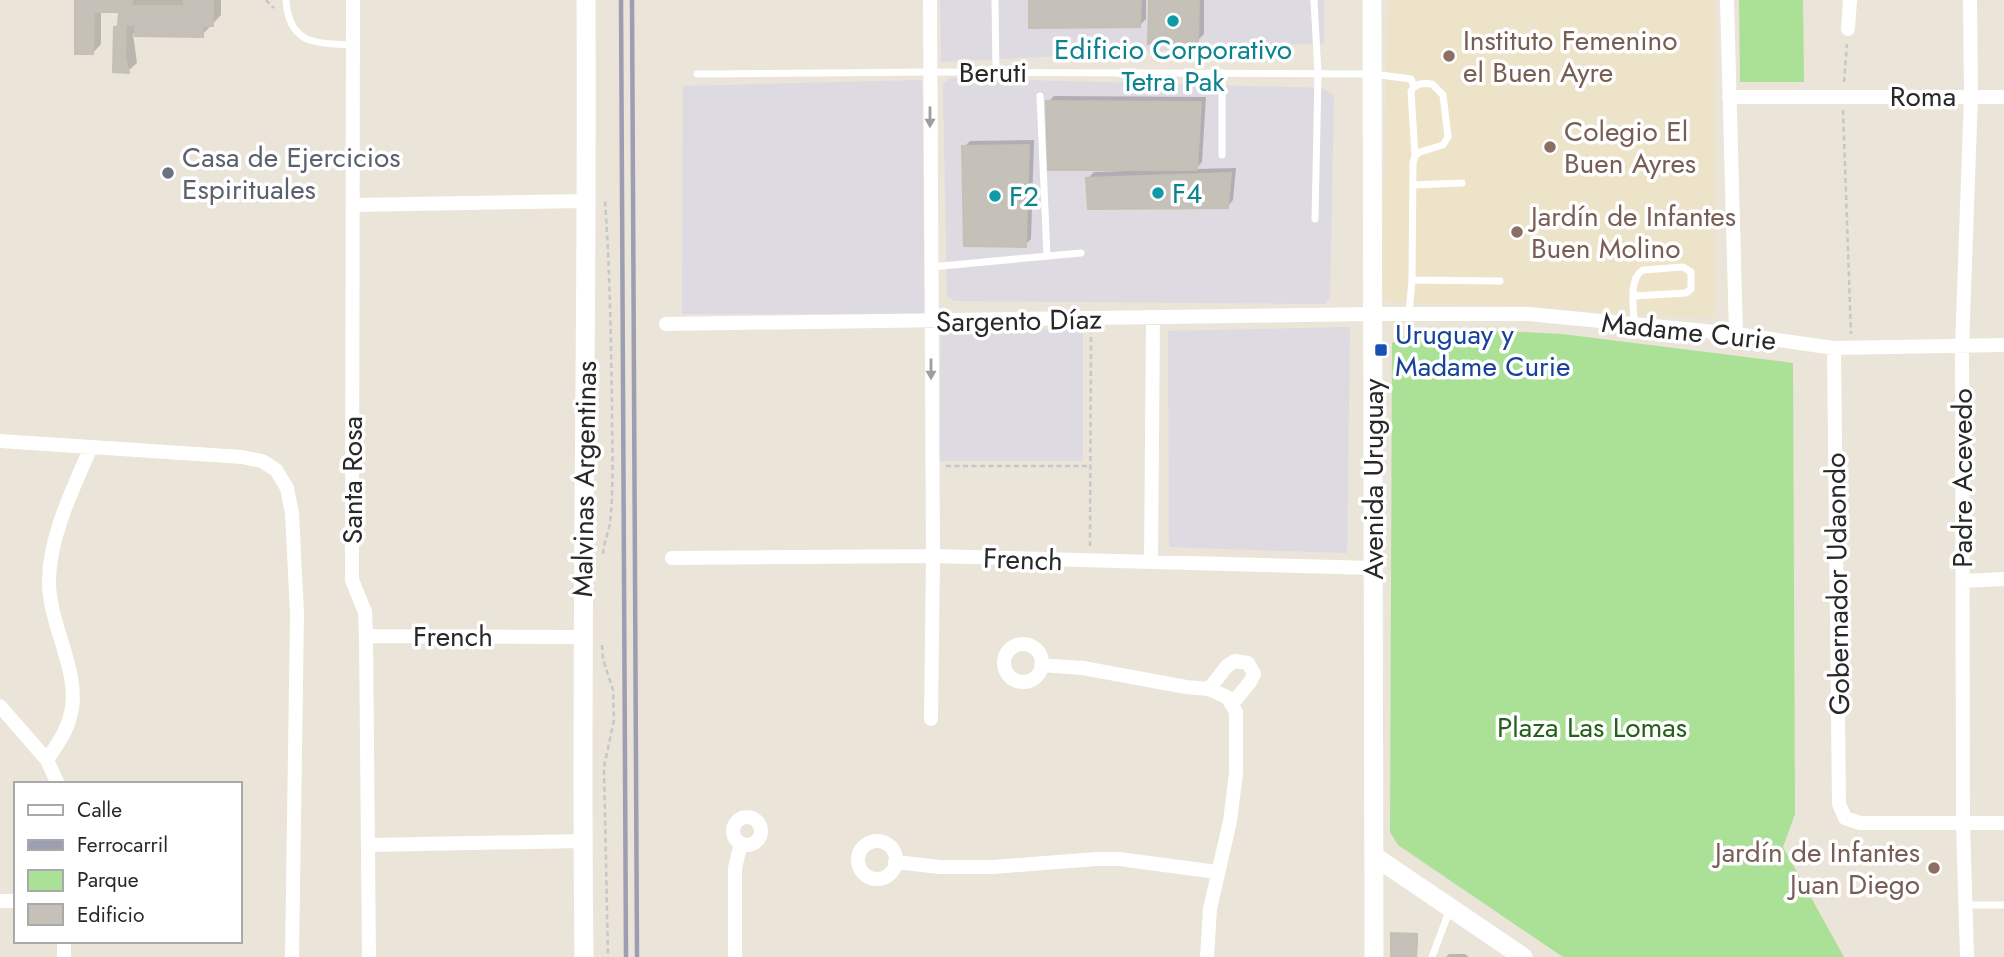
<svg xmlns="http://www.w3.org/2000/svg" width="2004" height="957" font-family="Jost,sans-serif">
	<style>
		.industrial { fill: #dddae2 }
		.education { fill: #ece3c9 }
		.green { fill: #abe097 }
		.shadow { fill: #0003 }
		.building { fill: #c5c1b9; stroke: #c5c0b3; stroke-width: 2 }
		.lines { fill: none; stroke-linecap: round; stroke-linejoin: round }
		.path { stroke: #c7c7c7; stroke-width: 2.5; stroke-dasharray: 5 3.5; stroke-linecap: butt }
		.lane { stroke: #fff; stroke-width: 7 }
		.street { stroke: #fff; stroke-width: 14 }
		.secondary { stroke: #fff; stroke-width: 19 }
		.rail { stroke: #9d9eb2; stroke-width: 4.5 }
		.oneway { fill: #9e9e9e }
		.culture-dot { fill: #0f9aa8; stroke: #fff; stroke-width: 2.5 }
		.education-dot { fill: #8d6e63; stroke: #fff; stroke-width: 2.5 }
		.worship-dot { fill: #6b7280; stroke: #fff; stroke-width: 2.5 }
		.transit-dot { fill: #1a4fb4; stroke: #fff; stroke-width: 2.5 }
		.labels { text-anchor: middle; stroke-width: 7; stroke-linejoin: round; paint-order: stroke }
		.education-label { font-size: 28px; fill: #785e54; stroke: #fff; text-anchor: start }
		.culture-label { font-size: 28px; fill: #0d838f; stroke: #fff; text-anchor: start }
		.street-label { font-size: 28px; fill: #282828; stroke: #fff }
		.worship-label { font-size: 28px; fill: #5b616d; stroke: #fff; text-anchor: start }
		.transit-label { font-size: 28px; fill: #164399; stroke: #fff; text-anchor: start }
		.park-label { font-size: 28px; fill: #25611b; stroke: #fff }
	</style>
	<rect width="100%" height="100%" fill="#eae4d9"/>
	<path class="industrial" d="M940,0H1324V43L941,62Z
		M950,78L1323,88L1334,96L1330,297L1325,304L954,301L947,296L943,85Z
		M922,80L925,314H682L683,86Z
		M1350,327L1347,553L1169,547L1168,331Z
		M1083,329V461H939L941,330Z"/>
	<path class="education" d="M1388,0H1715V314L1707,319L1524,306L1389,302L1382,294Z"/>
	<path class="green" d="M1739,0H1803L1804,82H1740Z
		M1481,330L1562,334L1793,363L1795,814L1783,847L1844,957H1563L1398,845L1390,832L1392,343L1402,337Z"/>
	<path class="shadow" d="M77,0H221V15L202,35L133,34L137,63L128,71L115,27L120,22V10H101V44L93,53Z
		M1030,0H1146V19L1140,25Z
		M1150,0H1204V34L1198,40Z
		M1054,96L1206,97L1202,162L1195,169L1236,168L1233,200L1227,207L1088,178L1094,172L1125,171V168L1048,102Z
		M1034,140L1031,239L1025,245L964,147L970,141Z
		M1394,933H1418L1417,957H1392Z
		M1449,954H1465L1469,957H1446Z"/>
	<path class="building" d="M75,0H132V6H184V0H213V26H203V37L135,36V25H126L125,56L129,73L113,72L114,27H118L119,12H94L93,54H75Z
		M1029,0H1141L1140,27L1029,28Z
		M1149,0H1199L1198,42L1148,44Z
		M1046,101L1201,102L1197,170H1048Z
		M1029,145L1026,247L964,246L962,146Z
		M1231,173L1228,208L1088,209L1086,178Z
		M1391,933L1417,934L1416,957H1391Z"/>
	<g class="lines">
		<path class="path" d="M266,0L274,8
			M1844,82L1847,44
			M1843,110L1851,334
			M946,466H1090
			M1090,546L1091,333
			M603,554C604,543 608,533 610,523C614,486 612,447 612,410C611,341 610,271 605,201
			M602,645L603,659L613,690L614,720L604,767L608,957"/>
		<path class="lane" d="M286,0C289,45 316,43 352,45
			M995,0L996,72
			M1314,0L1318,74L1315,219
			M1222,73V155
			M697,74L930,72L1373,74L1411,79L1414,86
			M1040,96L1047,256
			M1413,185L1462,183
			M931,267L1081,253
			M1412,280L1500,281
			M1409,314L1412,280L1413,163L1415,156L1411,91C1416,83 1422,83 1432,84L1443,95L1448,137L1443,145L1420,152L1415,156
			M1634,323C1634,308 1628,278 1643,270L1683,267L1691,272V289L1686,293L1634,296
			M1966,905H2004
			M1432,957L1450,909"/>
		<path class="street" d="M353,0L352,580L365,612L366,636L369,957
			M930,0L933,556L931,719
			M1727,0L1736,334
			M1848,29L1850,0
			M1729,97H2004
			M354,205L587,201
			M666,324L1373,314H1528L1736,334L1834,348L2004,345
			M1834,348L1839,804L1845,818L1860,823H2004
			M0,441L242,457L262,461L276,470L287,488L292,513L297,614L292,957
			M672,558L933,556L1373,568
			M1151,562L1153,318
			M1963,581L2004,579
			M366,636L583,637
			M1004 663a19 19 0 1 1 38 0a19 19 0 1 1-38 0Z
			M1041,665L1083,668L1186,687L1209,689L1227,697L1236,712V773L1230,821L1210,909L1207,957
			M1209,689L1227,666L1235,661L1248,663L1254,674L1250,682L1232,704
			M0,706L47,760L58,784
			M47,760C56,746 66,733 70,717C83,675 48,625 49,580C50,534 73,489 91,447
			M733 831a14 14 0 1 1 28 0a14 14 0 1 1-28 0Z
			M858 860a19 19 0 1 1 38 0a19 19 0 1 1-38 0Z
			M369,845L582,841
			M895,862L940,867H993L1097,859H1119L1217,872
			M0,901H16
			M64,957V941
			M735,957V868L741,843
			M1967,957L1963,824L1962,347L1971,96L1970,0"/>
		<path class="secondary" d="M1372,0L1374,957
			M1374,856L1523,957
			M584,957C580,638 588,319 586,0"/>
		<path class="rail" d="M621,0L626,957
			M632,0L637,957"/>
	</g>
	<defs><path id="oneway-solid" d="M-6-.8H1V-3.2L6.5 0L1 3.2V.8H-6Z" transform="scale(1.75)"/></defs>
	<g class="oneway">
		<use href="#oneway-solid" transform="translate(930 117) rotate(90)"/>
		<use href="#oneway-solid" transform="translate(931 369) rotate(90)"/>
	</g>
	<g class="culture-dot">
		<circle cx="1173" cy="21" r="7"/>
		<circle cx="1158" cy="193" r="7"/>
		<circle cx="995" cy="196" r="7"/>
	</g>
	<g class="education-dot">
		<circle cx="1449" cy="56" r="7"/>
		<circle cx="1550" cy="147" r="7"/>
		<circle cx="1517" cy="232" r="7"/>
		<circle cx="1934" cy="868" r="7"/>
	</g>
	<circle class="worship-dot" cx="168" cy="173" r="7"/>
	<rect class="transit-dot" x="1374" y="343" width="14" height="14" rx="3.5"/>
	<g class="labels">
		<g class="education-label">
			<text x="1463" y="50">Instituto Femenino<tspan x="1463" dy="32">el Buen Ayre</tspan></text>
			<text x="1564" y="141">Colegio El<tspan x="1564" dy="32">Buen Ayres</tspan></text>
			<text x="1531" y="226">Jardín de Infantes<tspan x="1531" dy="32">Buen Molino</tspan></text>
			<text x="1920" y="862" text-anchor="end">Jardín de Infantes<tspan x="1920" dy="32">Juan Diego</tspan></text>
		</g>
		<g class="culture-label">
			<text x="1173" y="59" text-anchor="middle">Edificio Corporativo<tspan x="1173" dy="32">Tetra Pak</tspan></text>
			<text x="1172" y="203">F4</text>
			<text x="1009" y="206">F2</text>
		</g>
		<g class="street-label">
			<text x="993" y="82">Beruti</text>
			<text x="1923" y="106">Roma</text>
			<text transform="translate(1019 320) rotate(-1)" y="10">Sargento Díaz</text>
			<text transform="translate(1689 331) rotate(6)" y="10">Madame Curie</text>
			<text transform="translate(1962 478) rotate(-90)" y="10">Padre Acevedo</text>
			<text transform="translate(584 479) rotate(-89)" y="10">Malvinas Argentinas</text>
			<text transform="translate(1373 479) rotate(-90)" y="10">Avenida Uruguay</text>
			<text transform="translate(352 480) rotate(-90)" y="10">Santa Rosa</text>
			<text transform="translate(1023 559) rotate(2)" y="10">French</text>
			<text transform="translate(1837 584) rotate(-91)" y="10">Gobernador Udaondo</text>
			<text x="453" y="646">French</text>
		</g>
		<g class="worship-label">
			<text x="182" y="167">Casa de Ejercicios<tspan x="182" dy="32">Espirituales</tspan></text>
		</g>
		<g class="transit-label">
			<text x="1395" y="344">Uruguay y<tspan x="1395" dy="32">Madame Curie</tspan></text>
		</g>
		<g class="park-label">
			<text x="1592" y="737">Plaza Las Lomas</text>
		</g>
	</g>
	<rect x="14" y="782" width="228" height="161" fill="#ffffff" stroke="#a9a9a9" stroke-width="2"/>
	<rect x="28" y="805" width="35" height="10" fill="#ffffff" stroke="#a9a9a9" stroke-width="2"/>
	<text x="77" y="817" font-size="21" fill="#282828">Calle</text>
	<rect x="28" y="840" width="35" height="10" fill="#9d9eb2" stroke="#a9a9a9" stroke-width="2"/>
	<text x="77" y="852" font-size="21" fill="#282828">Ferrocarril</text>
	<rect x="28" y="870" width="35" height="21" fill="#abe097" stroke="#a9a9a9" stroke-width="2"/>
	<text x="77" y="887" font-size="21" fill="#282828">Parque</text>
	<rect x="28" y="904" width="35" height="21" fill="#c5c1b9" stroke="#a9a9a9" stroke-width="2"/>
	<text x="77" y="922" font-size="21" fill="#282828">Edificio</text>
</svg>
